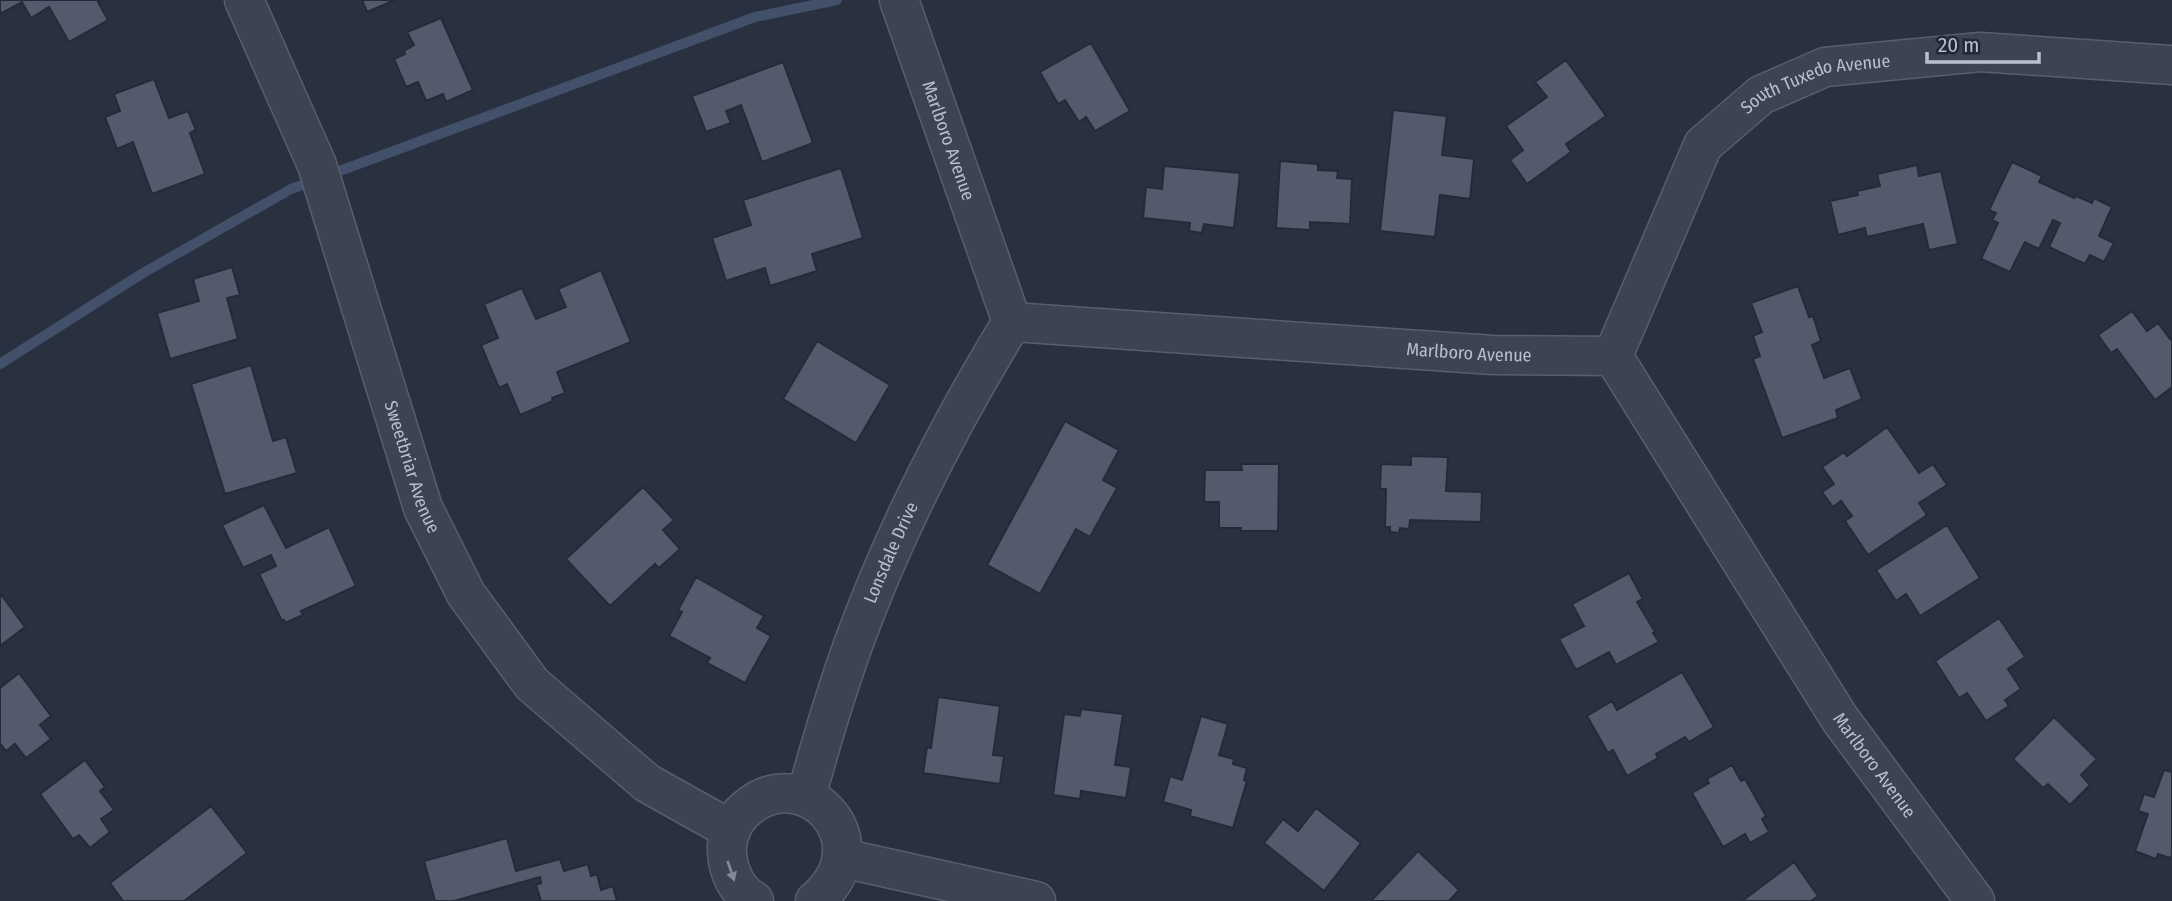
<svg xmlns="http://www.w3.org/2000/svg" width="2172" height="901" font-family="'Fira Sans Condensed',sans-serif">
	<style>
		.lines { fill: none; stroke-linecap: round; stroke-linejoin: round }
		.stream { stroke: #42506a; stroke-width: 10 }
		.building { fill: #535a6b; stroke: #242b38; stroke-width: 2 }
		.minor-casing { stroke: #585f6b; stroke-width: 41 }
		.minor { stroke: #3d4451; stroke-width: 38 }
		.oneway { fill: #828894 }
		.labels { text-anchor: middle; stroke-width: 6; stroke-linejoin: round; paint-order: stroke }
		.street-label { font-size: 18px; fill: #babfcb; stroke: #222936 }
	</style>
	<rect width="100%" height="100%" fill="#293141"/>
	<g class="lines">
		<path class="stream" d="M0,364L143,273L291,189L755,17L837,0"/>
	</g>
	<path class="building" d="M0,0H101L98,2L108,20L69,42L49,7L31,18L22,2L0,14Z
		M362,0H395L367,12Z
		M441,18L473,90L446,102L443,94L426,101L418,82L406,87L394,59L405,54L404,51L414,45L407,32Z
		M1091,43L1130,111L1095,131L1086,117L1079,122L1065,100L1058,104L1040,72Z
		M1566,60L1606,116L1566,144L1571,152L1527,184L1510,160L1523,150L1506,126L1547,97L1535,82Z
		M783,62L813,143L762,162L741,105L726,111L731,123L706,132L692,96Z
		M154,79L169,118L188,111L196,130L190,133L205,174L152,194L133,142L117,149L105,117L120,111L114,94Z
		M1393,110L1447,116L1442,155L1474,159L1470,199L1440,195L1435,237L1380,231Z
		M1280,161L1318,164V170L1338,171L1337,178L1352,179L1350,224L1310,222V230L1276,228Z
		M2012,162L2042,176L2039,182L2074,198L2076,196L2092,203L2094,198L2112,207L2099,236L2114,243L2104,262L2090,255L2085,264L2049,247L2060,223L2053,220L2039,249L2025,242L2010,272L1981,259L1998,223L1992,220L1996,213L1989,210Z
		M1917,165L1919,176L1941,171L1958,244L1929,250L1923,224L1867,237L1865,228L1838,235L1830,201L1858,195L1857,191L1880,186L1877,174Z
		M1164,166L1240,173L1234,228L1204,224L1202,233L1189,231L1190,223L1143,218L1146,187L1162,189Z
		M841,168L863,238L812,254L817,271L770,286L765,268L726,281L712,238L751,225L743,200Z
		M232,267L240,295L227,298L238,339L170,359L157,313L199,301L193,279Z
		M601,270L631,342L557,372L565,393L552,398L553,401L520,415L507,384L499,388L481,345L498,338L484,304L522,288L536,319L566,307L558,289Z
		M1798,286L1809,317L1813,316L1821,341L1812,345L1824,378L1850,368L1862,399L1836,410L1838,418L1782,438L1753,359L1760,356L1753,336L1762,332L1751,303Z
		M2132,311L2147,331L2158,323L2170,339L2172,337V387L2155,400L2117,349L2111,353L2098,335Z
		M817,341L890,385L856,443L783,399Z
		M251,365L273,441L286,437L297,473L225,494L191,384Z
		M1065,421L1119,450L1103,480L1117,488L1090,537L1076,529L1040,594L987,565Z
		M1887,427L1919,473L1933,464L1947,485L1919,503L1927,515L1868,555L1845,521L1852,516L1841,501L1833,507L1822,492L1834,484L1822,467L1844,452L1847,456Z
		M1411,456L1448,457L1446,491L1482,492L1481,522L1410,520L1409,529L1400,528L1399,533L1390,532V527H1385L1386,489H1380L1381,464L1411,465Z
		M1241,464H1279L1278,531H1241V528H1219V502H1204L1205,470H1242Z
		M643,487L674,520L663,530L680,549L659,568L655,564L610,606L566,559Z
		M264,505L286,548L329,527L356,586L301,611L303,615L285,623L284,620L282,621L259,574L276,566L271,555L243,568L222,525Z
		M1947,525L1980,578L1920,616L1906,594L1896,601L1876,570Z
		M1629,573L1643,599L1637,602L1655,632L1653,633L1659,642L1616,665L1609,652L1576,670L1559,639L1584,626L1572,604Z
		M696,577L764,616L757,628L771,636L745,683L707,663L710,658L669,636L682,612L678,610Z
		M0,593L25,627L0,646Z
		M1999,618L2025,657L2008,669L2021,689L2005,700L2009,706L1986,721L1967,693L1959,698L1935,661Z
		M1682,672L1714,727L1689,742L1685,737L1656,754L1658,758L1627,776L1613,750L1608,753L1587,716L1612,701L1617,710Z
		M19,673L51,716L40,725L51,739L26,758L15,744L6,751L0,743V688Z
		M938,697L1000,706L993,755L1004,756L1000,784L923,773L927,747L931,748Z
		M1081,709L1123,714L1115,765L1131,767L1126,798L1081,791L1080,799L1053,795L1064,714L1080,716Z
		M1201,716L1228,724L1219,755L1234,759L1233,764L1247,768L1244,780L1247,781L1233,828L1190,816L1191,810L1163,802L1170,776L1182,780Z
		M2054,717L2097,759L2081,775L2090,785L2070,805L2048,784L2043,788L2013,759Z
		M85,760L105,787L100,791L114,810L101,819L110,832L90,848L79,835L73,839L40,794Z
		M1732,765L1741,781L1745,779L1766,816L1762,819L1769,832L1750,843L1745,834L1723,847L1692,793L1709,783L1707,779Z
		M2164,770L2172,772V855L2170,858L2158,854L2156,859L2135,851L2148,814L2138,811L2144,794L2154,797Z
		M211,806L247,853L184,901H123L110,883Z
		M1316,808L1361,843L1324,891L1264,843L1283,819L1298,831Z
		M507,838L516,871L560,859L564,871L588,864L591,876L597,874L601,890L613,886L617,901H541L536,885L541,883L540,877L454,901H435L424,861Z
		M1418,851L1459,890L1449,901H1371Z
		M1794,862L1818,896L1811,901H1742Z"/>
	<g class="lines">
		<defs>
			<g id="minor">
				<path id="s1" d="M244,0L317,165L423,508L466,594L532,684L647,783L731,830"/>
				<path id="s2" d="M899,0L1012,322"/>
				<path id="s3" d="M1012,322L1493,355L1613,356L1840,719L1975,901"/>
				<path id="s4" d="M1613,356L1703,145L1761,95L1825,67L1980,52L2172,65"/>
				<path id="s5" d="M806,797C820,746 835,695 853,645C894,532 949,425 1012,322"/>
				<path d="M842,858L1036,901"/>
				<path d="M754,901C737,891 728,872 727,852C726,836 734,819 746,809C804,758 885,842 815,901"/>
			</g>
		</defs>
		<use href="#minor" class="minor-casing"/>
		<use href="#minor" class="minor"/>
	</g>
	<defs><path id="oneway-solid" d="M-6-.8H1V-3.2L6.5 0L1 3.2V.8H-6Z" transform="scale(1.75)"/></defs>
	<use class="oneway" href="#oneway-solid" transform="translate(731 871) rotate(71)"/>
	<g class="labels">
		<g class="street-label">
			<text dy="6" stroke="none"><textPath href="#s4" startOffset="362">South Tuxedo Avenue</textPath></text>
			<text dy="6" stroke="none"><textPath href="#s2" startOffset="149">Marlboro Avenue</textPath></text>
			<text dy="6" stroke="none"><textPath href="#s3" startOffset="458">Marlboro Avenue</textPath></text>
			<text dy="6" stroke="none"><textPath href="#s1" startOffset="497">Sweetbriar Avenue</textPath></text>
			<text dy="6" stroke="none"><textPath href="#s5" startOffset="259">Lonsdale Drive</textPath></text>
			<text dy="6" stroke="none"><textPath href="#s3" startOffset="1088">Marlboro Avenue</textPath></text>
		</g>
	</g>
	<path d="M1927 52v10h112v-10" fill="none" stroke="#babfcb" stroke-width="3.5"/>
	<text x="1938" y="52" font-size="21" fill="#babfcb" stroke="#222936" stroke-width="5" paint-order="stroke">20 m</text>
</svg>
